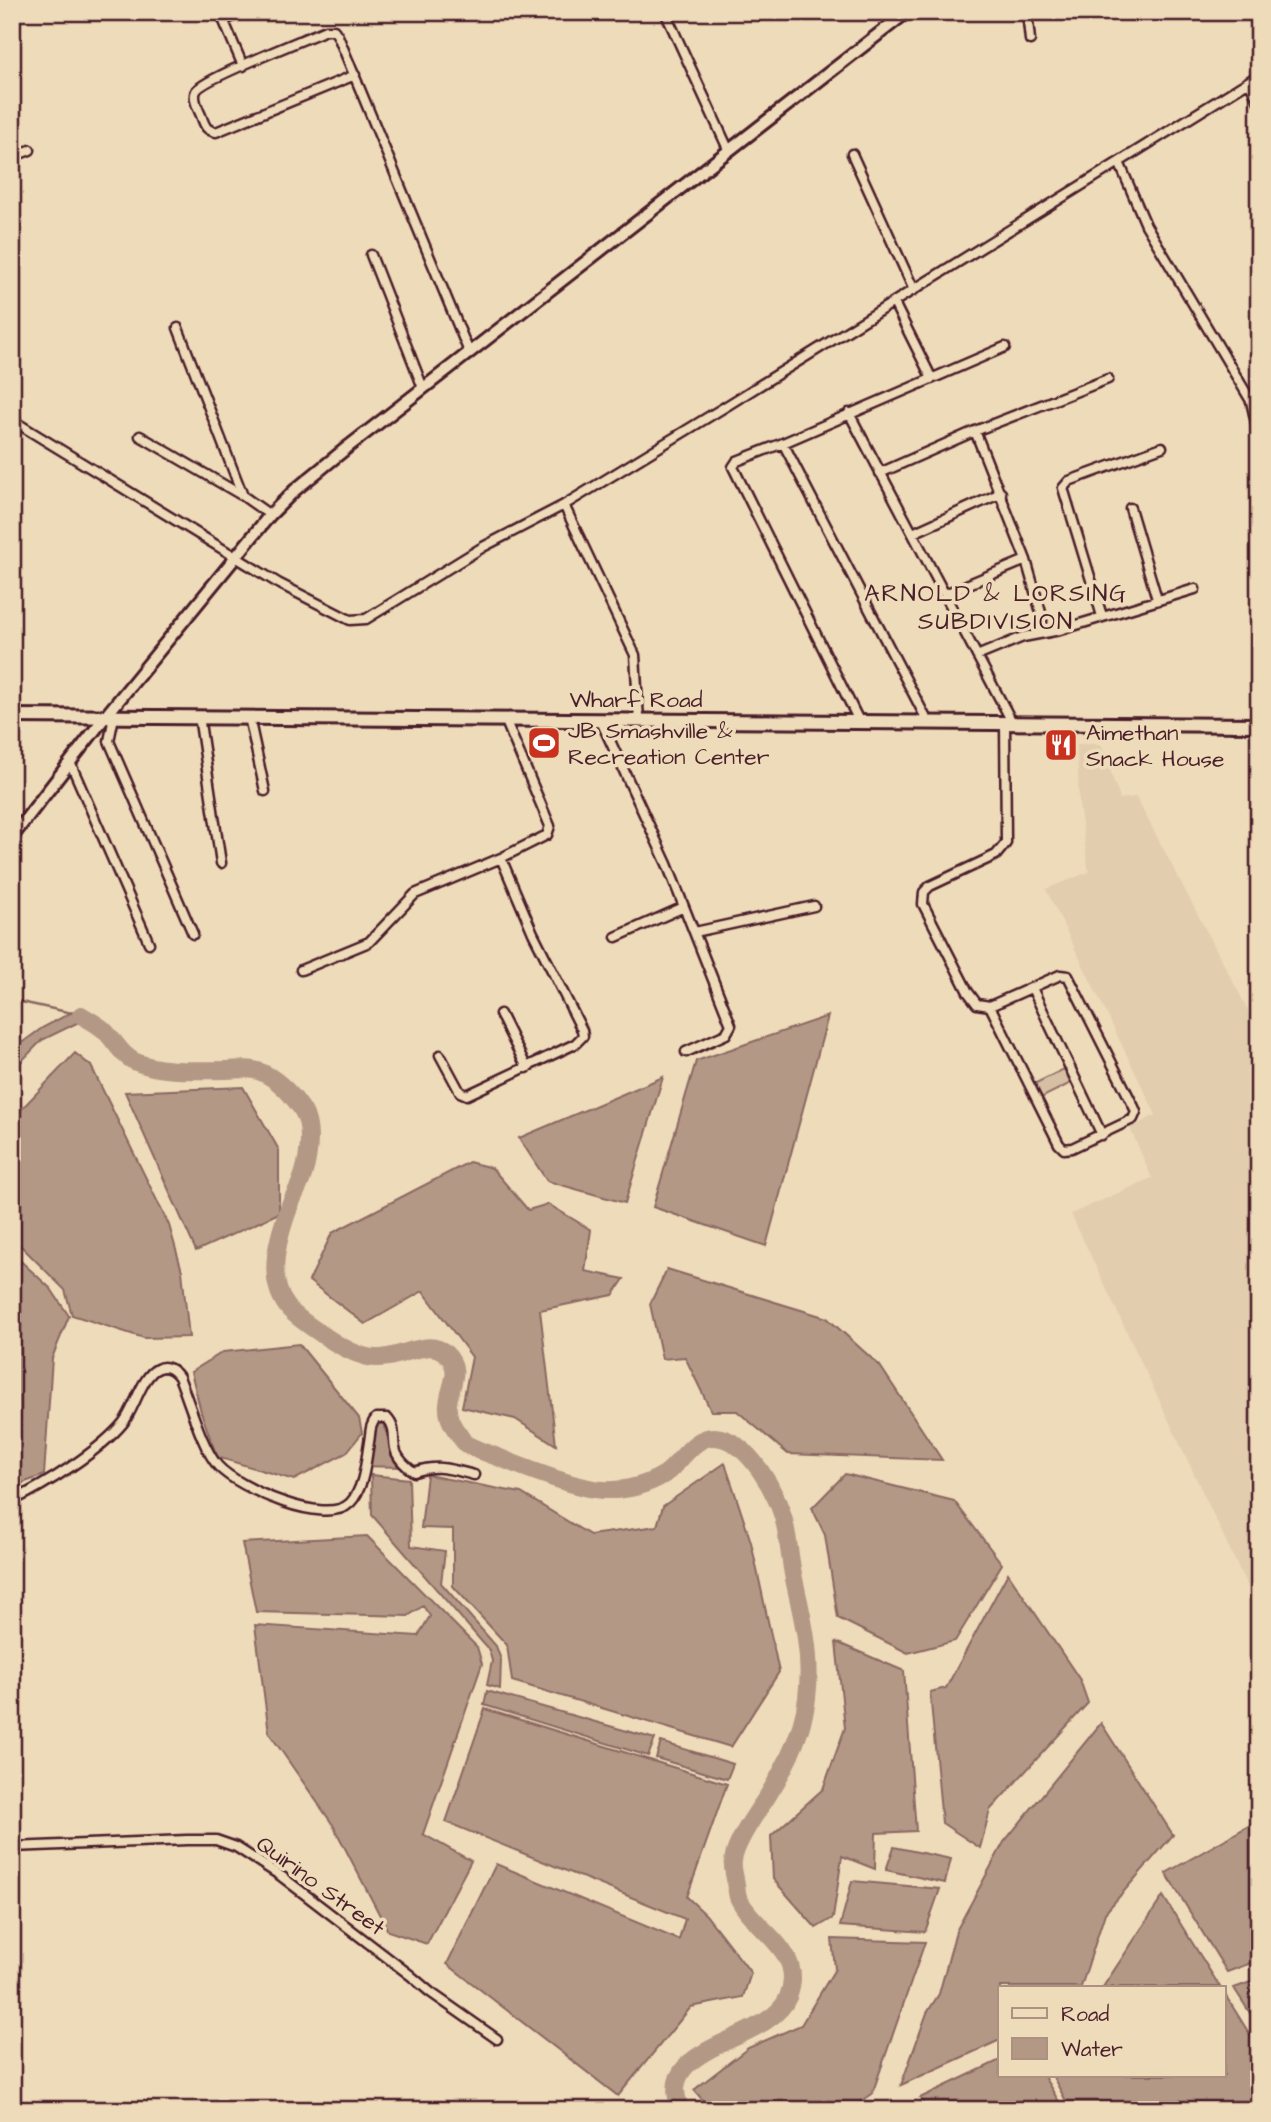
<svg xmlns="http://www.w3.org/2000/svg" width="1271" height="2122" font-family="'Architects Daughter',sans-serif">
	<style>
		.built { fill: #e2cdae }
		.green { fill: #d6bfa4; stroke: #906f68; stroke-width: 2 }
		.water { fill: #b49886; stroke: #8a6862; stroke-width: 2 }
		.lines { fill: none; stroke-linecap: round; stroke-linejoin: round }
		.stream { stroke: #8a6862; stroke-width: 2.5 }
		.river { stroke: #b49886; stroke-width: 18 }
		.minor-casing { stroke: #4a1f2b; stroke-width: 13 }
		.tertiary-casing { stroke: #4a1f2b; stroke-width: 16 }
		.secondary-casing { stroke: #4a1f2b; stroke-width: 18 }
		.minor { stroke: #eedbb9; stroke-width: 8 }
		.tertiary { stroke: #eedbb9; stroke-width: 10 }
		.secondary { stroke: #eedbb9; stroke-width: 12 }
		.labels { text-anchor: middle; stroke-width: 7; stroke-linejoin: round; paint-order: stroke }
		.street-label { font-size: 23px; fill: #4a1f2b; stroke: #eedbb9 }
		.poi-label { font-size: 23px; fill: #4a1f2b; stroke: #eedbb9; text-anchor: start }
		.neighbourhood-label { font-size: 24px; letter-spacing: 2px; fill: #4a1f2b; stroke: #eedbb9 }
	</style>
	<rect width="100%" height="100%" fill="#eedbb9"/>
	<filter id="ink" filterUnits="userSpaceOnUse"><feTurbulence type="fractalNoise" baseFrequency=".0143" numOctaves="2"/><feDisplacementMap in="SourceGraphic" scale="14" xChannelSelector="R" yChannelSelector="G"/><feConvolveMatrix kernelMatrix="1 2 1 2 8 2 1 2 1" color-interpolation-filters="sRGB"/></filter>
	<g filter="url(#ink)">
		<path class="built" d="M1077,744H1101L1120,799L1136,797L1259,1031V1611L1071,1214L1152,1178L1130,1128L1156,1115L1046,889L1089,872L1079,804Z"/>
		<path class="green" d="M1064,1069L1071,1083L1041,1098L1034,1084Z"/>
		<path class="water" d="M72,1012L87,1018L42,1040L12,1071V1050L42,1028Z
			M828,1016L766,1246L653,1207L696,1061Z
			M75,1053L91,1066L169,1225L182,1271L189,1337L144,1338L72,1315L65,1290L12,1237V1119Z
			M663,1077L625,1203L547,1181L519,1138Z
			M243,1087L279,1150V1213L196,1251L125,1092Z
			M469,1162L492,1168L528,1210L548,1204L591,1230L585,1271L624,1279L613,1295L540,1310L556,1445L515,1419L462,1407L472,1357L423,1291L365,1324L309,1281L332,1233Z
			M12,1253L51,1289L69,1316L52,1358L44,1475L12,1487Z
			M667,1269L827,1318L880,1366L942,1460L788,1454L737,1411H711L685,1357L662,1359L650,1304Z
			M299,1344L359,1418L362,1433L346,1453L294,1480L217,1457L201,1412L191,1372L223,1352Z
			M383,1421L390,1445L403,1467L360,1466L369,1444L371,1424Z
			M725,1463L751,1542L779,1672L731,1747L512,1681L507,1645L453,1586V1529L421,1528L427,1475L521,1493L590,1535L657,1526L663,1506Z
			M845,1474L954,1501L1002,1564L955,1641L908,1653L838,1618L825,1535L812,1508Z
			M371,1475L409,1479L411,1546L445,1551L441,1583L496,1646L501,1660L500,1689L487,1685L492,1661L489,1650L372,1515Z
			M367,1536L477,1647L482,1664L423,1834L471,1861L427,1944L388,1931L333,1825L269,1733L255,1625L418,1636L430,1616L423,1606L408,1616L256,1612L242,1543Z
			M1008,1573L1080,1680L1088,1703L990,1810L980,1848L942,1823L930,1692L946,1688Z
			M836,1642L904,1671L916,1831L876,1833L875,1869L842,1856L833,1918L816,1928L773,1879L771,1836L823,1789L845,1728Z
			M487,1691L655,1739L648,1756L484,1705Z
			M485,1709L727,1784L687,1897L706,1915L751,1973L743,1997L691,2007L618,2096L447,1964L496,1864L679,1940L685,1919L446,1822Z
			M1101,1723L1173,1835L1105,1913L1081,1987H1000V2040L901,2085L927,2013L939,1994L956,1931L1004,1842Z
			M661,1742L733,1764L727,1779L656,1758Z
			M1259,1820V1960L1227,1972L1166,1873Z
			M894,1847L951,1859L945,1883L886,1870Z
			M852,1881L940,1889L925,1932L840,1926Z
			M1163,1896L1220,1987H1103Z
			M832,1939L925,1942L872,2094L848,2110H711L694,2090L748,2048L801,2025L835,1969Z
			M1259,1979V2027L1234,1988Z
			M1224,1993L1259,2049V2107L1248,2110H1071L1052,2075H1224Z
			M1000,2060V2075H1043L1064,2110H928L920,2098Z"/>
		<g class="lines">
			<path class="stream" d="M12,1000L81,1015"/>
			<path class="river" d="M81,1015C89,1020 97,1024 104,1030C115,1041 122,1056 136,1062C162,1073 199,1070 227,1070C235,1070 246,1068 254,1070C269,1073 281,1084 291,1095C296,1101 304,1110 306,1118C312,1136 308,1163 301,1181C298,1189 293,1197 290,1205C278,1237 264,1281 290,1310C300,1320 314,1329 326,1337C339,1346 361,1358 376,1358C399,1360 427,1337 445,1353C471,1377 433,1397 455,1429C457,1431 463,1442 466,1444C470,1447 477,1448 482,1451C513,1463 572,1488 604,1490C625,1491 647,1485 665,1474C681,1463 693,1436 715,1437C748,1439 779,1495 785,1525C789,1542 790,1561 794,1579C802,1615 811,1650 808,1687C806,1727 788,1764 767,1797C756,1813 735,1843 733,1861C732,1867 734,1873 735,1879C736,1883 737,1894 738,1897C754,1932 807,1950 788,1997C769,2044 651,2043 681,2110"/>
			<defs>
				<path id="minor" d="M220,12L243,66
					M665,12L729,151
					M1027,12L1030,40
					M224,21L241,12
					M355,75L216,132C206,130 205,126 202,118C199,110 192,99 196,91C201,80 307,38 326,30H334L338,36L469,352
					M1249,81L1259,102
					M852,154L914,290
					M12,157L30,150
					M1119,162L1146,225L1251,401L1259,436
					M371,255L423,388
					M894,303L931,377
					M849,413L1012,722
					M12,420L278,583L350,620L366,619L483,547L564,505L728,405L1259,75
					M975,431L1026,560L1042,616V622L1035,634
					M140,436L243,496L178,328
					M783,443L1005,347
					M880,473L975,431L1108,379
					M243,496L270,515
					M564,505L635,655L639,720
					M1130,508L1157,599
					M913,533L1001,493
					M945,594L1026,560
					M1102,616L1063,488L1069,481L1162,447
					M977,656L1023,637L1060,630L1195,589
					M199,716L221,863
					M114,717L109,741L193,934
					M249,717L265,791
					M600,719L667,864L731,1025L726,1034L686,1052
					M859,721L733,467L737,461L783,443L928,722
					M70,762L149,943
					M695,932L814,906
					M616,937L684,907
					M301,970L369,942L415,894L501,858L547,835L550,826L505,719
					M1032,988L1102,1135
					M990,1006L1059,1144L1064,1149L1072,1148L1133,1119L1136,1112L1134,1107L1068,976L1060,975L990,1006L977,1004L968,992L923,904L924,892L930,886L996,855L1006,843L1005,722
					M500,1014L527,1068
					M440,1055L460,1092L467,1095L575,1044L583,1036L582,1030L533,933L501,858
					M12,1501C45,1485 100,1451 123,1423C134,1410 142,1376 157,1369C166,1364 174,1370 179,1377C189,1401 202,1448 218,1466C238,1488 326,1527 350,1503C364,1489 366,1461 369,1442C371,1432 369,1427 376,1418H387C403,1435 381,1449 414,1472C439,1464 450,1469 474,1475
					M12,1847L187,1840H216L236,1847L281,1876L410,1975L430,1992L497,2039"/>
				<path id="tertiary" d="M12,837L105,717L270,515L295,490L349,446L907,12"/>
				<path id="secondary" d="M12,716L1259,725"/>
			</defs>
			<use href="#minor" class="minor-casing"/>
			<use href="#tertiary" class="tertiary-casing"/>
			<use href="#secondary" class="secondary-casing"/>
			<use href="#minor" class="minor"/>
			<use href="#tertiary" class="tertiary"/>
			<use href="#secondary" class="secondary"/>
		</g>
	</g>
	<defs>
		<symbol id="stadium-square" viewBox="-11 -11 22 22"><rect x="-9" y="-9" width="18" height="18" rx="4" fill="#c8321e" stroke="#eedbb9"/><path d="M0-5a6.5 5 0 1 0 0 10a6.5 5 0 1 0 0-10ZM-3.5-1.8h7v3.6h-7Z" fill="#fff"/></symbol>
		<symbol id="restaurant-square" viewBox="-11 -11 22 22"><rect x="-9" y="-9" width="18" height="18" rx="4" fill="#c8321e" stroke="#eedbb9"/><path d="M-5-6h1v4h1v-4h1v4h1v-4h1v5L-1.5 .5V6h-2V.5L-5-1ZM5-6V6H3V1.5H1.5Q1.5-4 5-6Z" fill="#fff"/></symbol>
	</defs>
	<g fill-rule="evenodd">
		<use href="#stadium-square" x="525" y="724" width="38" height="38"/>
		<use href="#restaurant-square" x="1042" y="726" width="38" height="38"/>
	</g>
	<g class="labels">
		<g class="street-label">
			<text x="636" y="707">Wharf Road</text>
			<text transform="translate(321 1885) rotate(36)" y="8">Quirino Street</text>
		</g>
		<g class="poi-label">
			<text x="568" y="738">JB Smashville &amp;<tspan x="568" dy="26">Recreation Center</tspan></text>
			<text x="1086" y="740">Aimethan<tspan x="1086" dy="26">Snack House</tspan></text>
		</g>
		<g class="neighbourhood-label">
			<text x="996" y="601">ARNOLD &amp; LORSING<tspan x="996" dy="28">SUBDIVISION</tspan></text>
		</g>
	</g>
	<rect width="1271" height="2122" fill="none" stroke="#eedbb9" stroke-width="42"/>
	<rect x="21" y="21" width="1229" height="2080" fill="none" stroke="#4a1f2b" stroke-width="2.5" filter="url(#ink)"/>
	<rect x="998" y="1986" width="228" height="91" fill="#eedbb9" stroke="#ac9080" stroke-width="2"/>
	<rect x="1012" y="2008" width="35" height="10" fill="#eedbb9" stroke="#ac9080" stroke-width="2"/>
	<text x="1061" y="2021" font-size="21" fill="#4a1f2b">Road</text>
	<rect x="1012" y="2038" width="35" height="21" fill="#b49886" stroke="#ac9080" stroke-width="2"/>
	<text x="1061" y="2056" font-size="21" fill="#4a1f2b">Water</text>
</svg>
